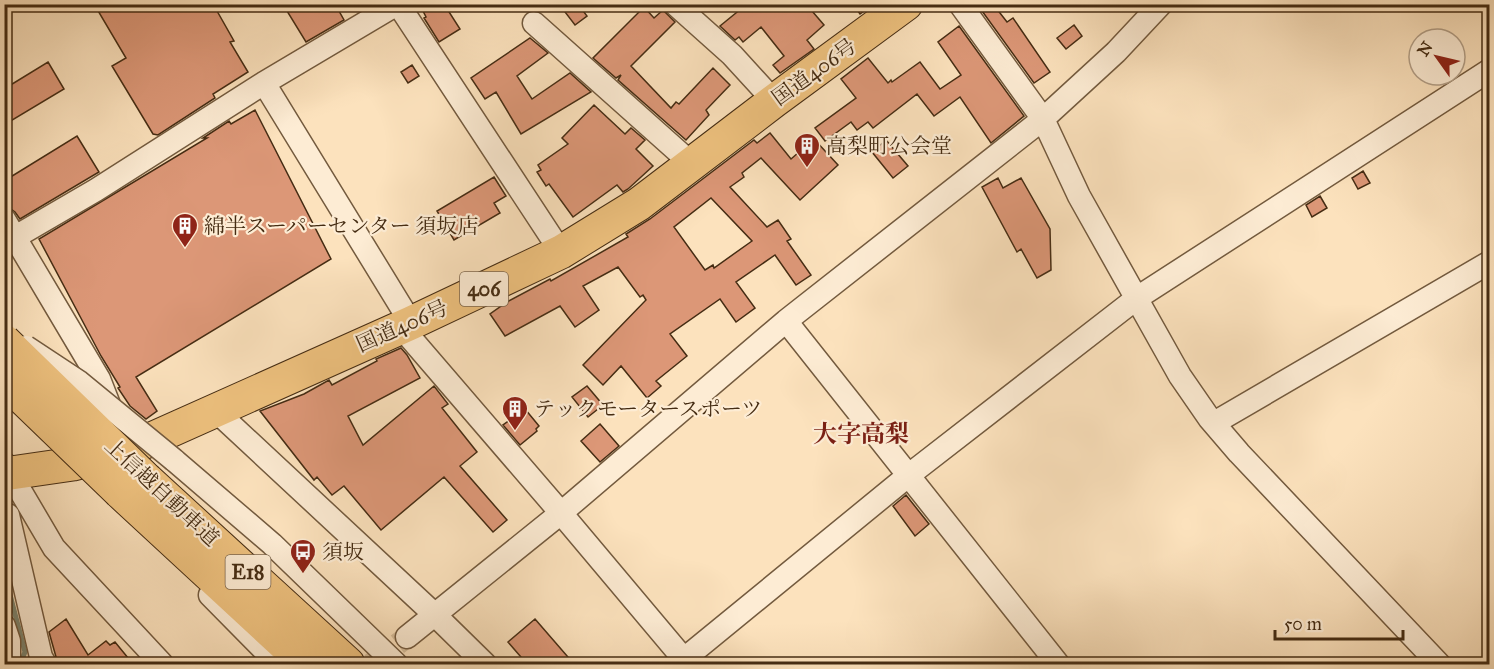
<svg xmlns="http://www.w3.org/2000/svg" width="1494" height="669" font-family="'IM FELL Great Primer','Noto Serif JP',serif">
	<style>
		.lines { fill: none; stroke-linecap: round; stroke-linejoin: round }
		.stream { stroke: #7c846f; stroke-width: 5 }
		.building { fill: #dc9777; stroke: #452c13; stroke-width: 1.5; fill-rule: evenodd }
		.minor-tunnel { stroke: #d7be9b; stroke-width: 22; stroke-dasharray: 22 11; stroke-linecap: butt }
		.minor-casing { stroke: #735a3e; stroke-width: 25 }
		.highway-casing { stroke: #452c13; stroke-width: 35 }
		.minor { stroke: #fdecd4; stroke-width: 22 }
		.highway { stroke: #eec17e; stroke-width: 33 }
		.minor-bridge-casing { stroke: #735a3e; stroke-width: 25; stroke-linecap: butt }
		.highway-bridge-casing { stroke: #452c13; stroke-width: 35; stroke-linecap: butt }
		.minor-bridge { stroke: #fdecd4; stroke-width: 22 }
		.highway-bridge { stroke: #eec17e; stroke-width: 33 }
		.labels { text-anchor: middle; stroke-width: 4.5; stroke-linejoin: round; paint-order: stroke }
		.shield { fill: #fdecd4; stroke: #7c664d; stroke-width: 1.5 }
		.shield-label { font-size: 20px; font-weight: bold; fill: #452c13 }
		.street-label { font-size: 21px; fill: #452c13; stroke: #fdecd4 }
		.poi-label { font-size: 21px; fill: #452c13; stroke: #fdecd4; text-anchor: start }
		.quarter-label { font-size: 24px; font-weight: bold; fill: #7a1f14; stroke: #fdecd4 }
	</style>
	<rect width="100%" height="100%" fill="#fce2bd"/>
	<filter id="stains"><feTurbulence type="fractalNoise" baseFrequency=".00333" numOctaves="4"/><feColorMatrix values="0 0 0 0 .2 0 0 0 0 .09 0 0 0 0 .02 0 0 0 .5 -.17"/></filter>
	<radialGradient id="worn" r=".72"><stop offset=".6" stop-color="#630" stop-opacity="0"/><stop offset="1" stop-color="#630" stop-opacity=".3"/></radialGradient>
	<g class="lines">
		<path class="stream" d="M4,572L25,652L20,664"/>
	</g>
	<path class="building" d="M94,4H213L234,41L230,42L248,72L213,94L215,98L158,135L153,134L112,66L126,58Z
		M298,4H335L344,20L306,42L287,11Z
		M433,4H444L460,29L439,42L424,18L426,17L423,11Z
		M575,4H578L587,16L575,25L565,12Z
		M747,4H780L785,11L792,4H806L824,25L807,40L814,49L780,73L773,65L784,56L761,27L743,42L739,37L735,40L720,26Z
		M853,4H874L860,14Z
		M977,4H993L1007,22L1013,18L1050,72L1034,83Z
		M644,7L654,18L663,10L675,22L631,66L671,108L676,102L679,104L713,68L730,85L706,110L709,115L686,140L618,80L621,75L616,78L593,58Z
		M1074,25L1082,36L1066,49L1057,38Z
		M959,26L1024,116L991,143L960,97L934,116L917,94L873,128L868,122L857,130L851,122L825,141L815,128L856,98L841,79L868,58L888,83L891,80L892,82L920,62L940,89L961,75L938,42Z
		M530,38L548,53L517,76L532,99L570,73L591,92L521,134L496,92L485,99L471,78Z
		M48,62L64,89L4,125V89Z
		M412,65L419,76L408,83L401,72Z
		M594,105L625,134L631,128L645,140L636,149L653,166L628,189L623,192L617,185L573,217L549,184L546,186L537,172L541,170L538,165L568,144L562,138Z
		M255,110L331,259L136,377L157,411L146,419L130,406L118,388L120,387L101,356L39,239L207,138H203L229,121L231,124Z
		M770,133L791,159L814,139L838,165L800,200L761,158L742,173L744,177L730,187L767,227L778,220L791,239L787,241L811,275L796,285L775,255L736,282L755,308L736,322L720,299L670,334L687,356L656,381L661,386L647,398L621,366L603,385L583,365L646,300L643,295L640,297L618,267L583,286L599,310L575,327L560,306L505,336L490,314L507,302L550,279L551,281L628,237L626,234L650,219L754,140L757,143ZM711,198L752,241L714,268L713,265L705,270L674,227Z
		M77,136L99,172L20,219L15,212L4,204V181Z
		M886,140L908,166L893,178L872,152Z
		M1363,171L1370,183L1358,189L1352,178Z
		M494,177L506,196L494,203L500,213L454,240L437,211Z
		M998,178L1003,188L1021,178L1050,229L1051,270L1037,278L1021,249L1017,252L982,187Z
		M1320,196L1327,208L1312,217L1306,205Z
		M401,348L407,355L420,378L348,416L363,445L434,386L448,404L442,408L477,452L460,466L507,520L493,532L444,477L381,530L344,486L332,495L317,477L314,480L260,411L304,394L329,380L332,385L377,361L376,359Z
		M587,386L603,405L588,417L572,397Z
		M525,409L539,426L536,429L537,431L520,445L503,425Z
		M600,424L619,446L600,462L581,441Z
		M906,495L929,524L915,536L893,506Z
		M66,619L88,655L106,641L110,645L115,642L133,664H58L49,632Z
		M535,619L574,664H527L508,642Z"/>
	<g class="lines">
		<path class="minor-tunnel" d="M371,664L407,637"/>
		<defs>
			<path id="minor" d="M398,4L561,252
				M675,4L732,55L774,101
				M960,4L1043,119L1079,196L1180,376L1209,418L1239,453L1439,664
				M534,23L692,164
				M264,83L411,323
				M4,219L99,379L113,415
				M17,236L96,190L264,83L397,4
				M786,321L1058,664
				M401,327L561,513L688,664
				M216,411L434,614L485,664
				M1214,423L1490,262
				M174,460L272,544L396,664
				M4,463L54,548L162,664
				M8,515L41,657L45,664
				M210,595L278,664
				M4,626L9,641V664
				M407,637L561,513L786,321L1043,119L1116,52L1161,4
				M678,664L909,475L1137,298L1490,70"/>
			<path id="highway" d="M4,474L73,464L127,450L411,323L561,252L639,204L774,101L906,4
				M147,480L348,664
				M120,492L306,664"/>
		</defs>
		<use href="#minor" class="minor-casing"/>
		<use href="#highway" class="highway-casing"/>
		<use href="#minor" class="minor"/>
		<use href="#highway" class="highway"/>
		<defs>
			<path id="minor-bridge" d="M26,347L79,382L174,460"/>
			<path id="highway-bridge" d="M4,341L147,480
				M4,380L120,492"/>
		</defs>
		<use href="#minor-bridge" class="minor-bridge-casing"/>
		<use href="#highway-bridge" class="highway-bridge-casing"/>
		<use href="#minor-bridge" class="minor-bridge"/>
		<use href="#highway-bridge" class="highway-bridge"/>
	</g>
	<defs>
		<symbol id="building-pin" viewBox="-11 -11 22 30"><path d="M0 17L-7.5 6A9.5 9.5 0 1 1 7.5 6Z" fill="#8f2418" stroke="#fdecd4"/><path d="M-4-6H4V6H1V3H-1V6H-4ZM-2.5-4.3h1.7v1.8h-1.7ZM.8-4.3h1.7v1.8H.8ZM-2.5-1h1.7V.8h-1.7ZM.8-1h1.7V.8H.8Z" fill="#fff"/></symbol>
		<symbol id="bus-pin" viewBox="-11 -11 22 30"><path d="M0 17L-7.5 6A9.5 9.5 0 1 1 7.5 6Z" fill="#8f2418" stroke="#fdecd4"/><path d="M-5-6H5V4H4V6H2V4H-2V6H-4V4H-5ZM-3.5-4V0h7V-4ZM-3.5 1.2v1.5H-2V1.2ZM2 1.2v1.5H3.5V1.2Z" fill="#fff"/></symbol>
	</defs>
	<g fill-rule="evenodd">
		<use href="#building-pin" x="792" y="131" width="30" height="40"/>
		<use href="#building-pin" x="170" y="211" width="30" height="40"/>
		<use href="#building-pin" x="500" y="394" width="30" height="40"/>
		<use href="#bus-pin" x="288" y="537" width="30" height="40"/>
	</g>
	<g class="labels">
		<g class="shield">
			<rect x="460" y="272" width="48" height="34" rx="4.5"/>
			<rect x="225.5" y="555" width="45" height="34" rx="4.5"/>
		</g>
		<g class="shield-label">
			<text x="484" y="296">406</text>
			<text x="248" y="579">E18</text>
		</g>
		<g class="street-label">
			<text transform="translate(814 72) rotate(-36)" y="7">国道406号</text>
			<text transform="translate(402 326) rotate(-24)" y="7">国道406号</text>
			<text transform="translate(162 492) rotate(43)" y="7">上信越自動車道</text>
		</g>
		<g class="poi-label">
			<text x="826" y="153">高梨町公会堂</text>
			<text x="204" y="233">綿半スーパーセンター 須坂店</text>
			<text x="534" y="416">テックモータースポーツ</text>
			<text x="322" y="559">須坂</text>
		</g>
		<g class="quarter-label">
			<text x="861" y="442">大字高梨</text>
		</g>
	</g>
	<rect width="1494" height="669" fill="none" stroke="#fce2bd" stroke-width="24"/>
	<rect x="6" y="6" width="1482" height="657" fill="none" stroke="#452c13" stroke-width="3"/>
	<rect x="12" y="12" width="1470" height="645" fill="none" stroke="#452c13" stroke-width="1.5"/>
	<g transform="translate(1437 57) rotate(304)"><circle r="28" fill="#fdecd4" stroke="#b39f87" stroke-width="1.5"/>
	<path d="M0-4.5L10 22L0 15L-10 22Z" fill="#8f2418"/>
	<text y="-9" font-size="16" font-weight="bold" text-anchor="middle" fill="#452c13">N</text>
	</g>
	<path d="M1275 630v9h128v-9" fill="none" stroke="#452c13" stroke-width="3"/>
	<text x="1284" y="630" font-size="18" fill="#452c13" stroke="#fdecd4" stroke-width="4.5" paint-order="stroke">50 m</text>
	<rect width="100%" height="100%" filter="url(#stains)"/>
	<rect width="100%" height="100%" fill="url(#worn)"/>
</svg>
